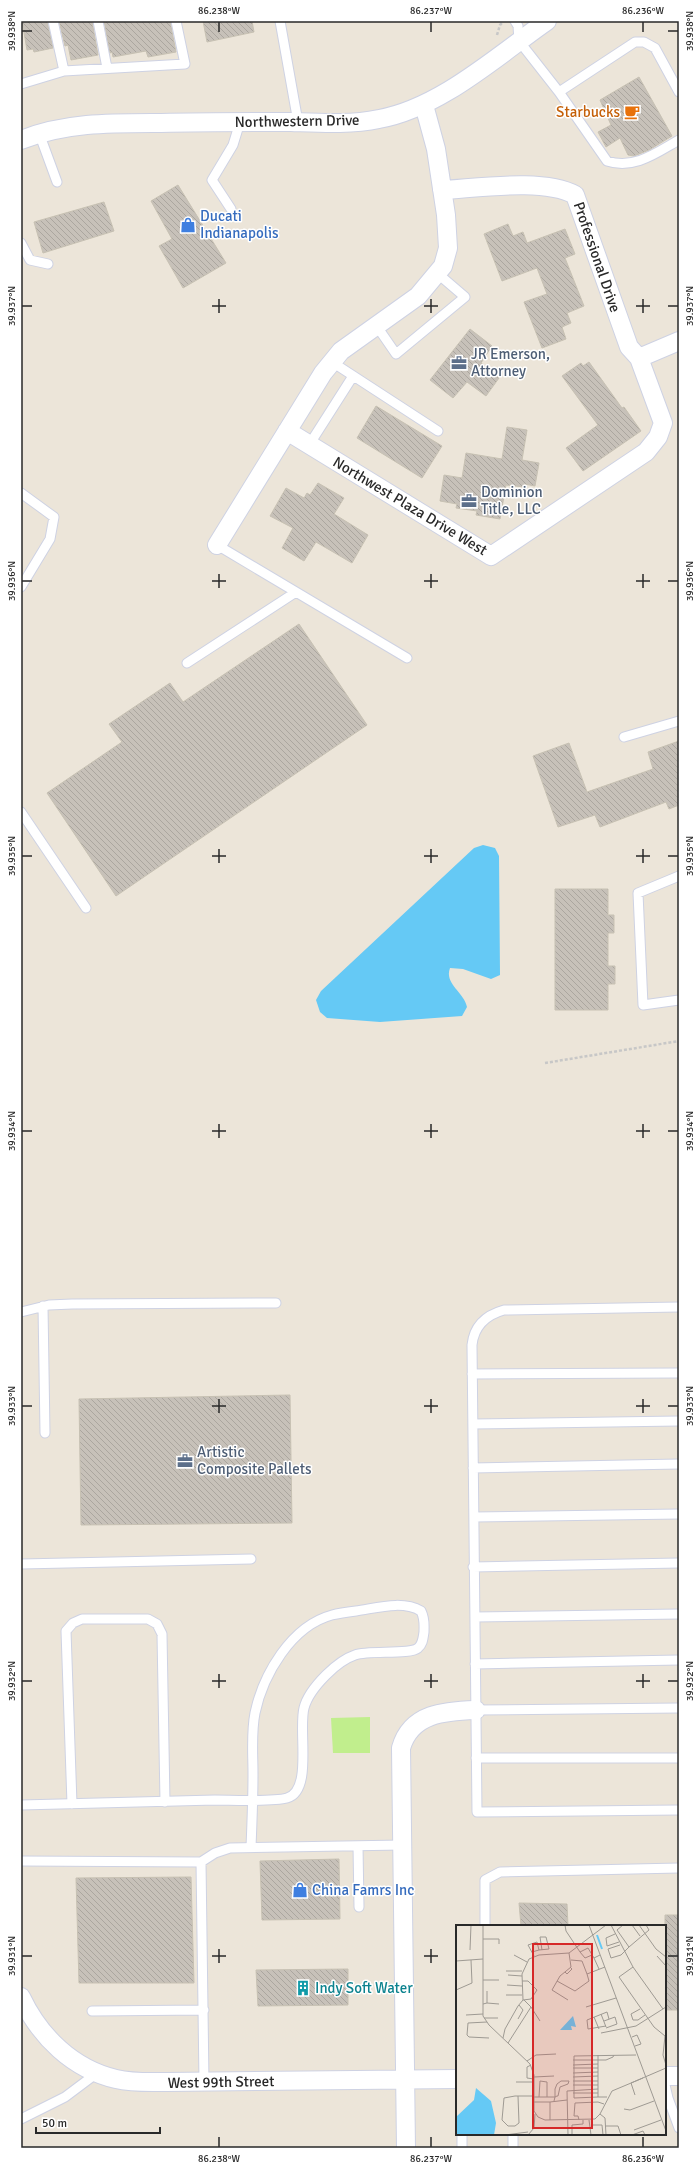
<svg xmlns="http://www.w3.org/2000/svg" width="700" height="2169" font-family="Signika,sans-serif">
	<style>
		.pitch { fill: #c1ee8d }
		.water { fill: #65c9f5 }
		.building { fill: url(#building-back-hatch); stroke: #c7c1b3 }
		.lines { fill: none; stroke-linecap: round; stroke-linejoin: round }
		.service-casing { stroke: #ced2e3; stroke-width: 11 }
		.minor-casing { stroke: #ced2e3; stroke-width: 20 }
		.path { stroke: #c7c7c7; stroke-width: 2.5; stroke-dasharray: 3 2; stroke-linecap: butt }
		.service { stroke: #fff; stroke-width: 9 }
		.minor { stroke: #fff; stroke-width: 18 }
		.ticks { fill: none; stroke: #292929; stroke-width: 1.5 }
		.labels { text-anchor: middle; stroke-width: 3; stroke-linejoin: round; paint-order: stroke }
		.food-label { font-size: 15px; fill: #c56008; stroke: #fff; text-anchor: end }
		.street-label { font-size: 15px; fill: #292929; stroke: #fff }
		.shop-label { font-size: 15px; fill: #366cbe; stroke: #fff; text-anchor: start }
		.service-label { font-size: 15px; fill: #4e5e75; stroke: #fff; text-anchor: start }
		.culture-label { font-size: 15px; fill: #0d838f; stroke: #fff; text-anchor: start }
		.inset-river { fill: none; stroke: #65c9f5; stroke-width: 2 }
		.inset-road { fill: none; stroke: #9e9a93; stroke-width: 1 }
		.view { fill: #d62828; fill-opacity: 0.15; stroke: #d62828; stroke-width: 2 }
		.inset-edge { fill: none; stroke: #292929; stroke-width: 2 }
		.neatline { fill: none; stroke: #292929; stroke-width: 1.5 }
		.ticks-label { font-size: 10px; text-anchor: middle; fill: #292929 }
	</style>
	<defs>
		<pattern id="building-back-hatch" width="6" height="6" patternUnits="userSpaceOnUse"><rect width="6" height="6" fill="#c7c1b9"/><path d="M-1 5l2 2M0 0l6 6M5-1l2 2" fill="none" stroke="#aba69f"/></pattern>
	</defs>
	<rect width="100%" height="100%" fill="#ece5d9"/>
	<path class="pitch" d="M370,1717V1753H333L331,1718Z"/>
	<path class="water" d="M483,845L495,848L499,856L500,975L491,979L463,969L450,968C444,984 464,992 467,1007L462,1016L380,1022L327,1018L320,1012L316,1000L321,991L474,848Z"/>
	<path class="building" d="M22,21H47L53,48L34,52L33,49L27,50Z
		M59,21H92L98,55L71,60L68,45L65,46Z
		M104,21H170L176,52L148,57L146,51L113,57L112,52L110,53Z
		M203,21H252L254,32L207,42Z
		M639,77L672,136L649,150L634,156L628,155L620,138L606,147L598,132L611,125L600,100Z
		M178,185L226,263L183,288L159,246L172,239L151,201Z
		M104,202L114,231L43,253L34,222Z
		M508,224L513,236L523,232L527,243L565,229L575,254L565,258L584,306L567,313L571,323L562,327L566,339L542,348L524,302L547,294L537,268L502,281L484,234Z
		M470,329L492,346L481,363L499,378L486,396L467,382L453,398L430,380Z
		M589,362L622,408L624,407L641,431L583,471L566,448L598,425L562,376L581,363L583,366Z
		M376,406L442,446L422,478L357,438Z
		M507,427L527,430L522,460L539,463L535,486L524,484V487L506,485L500,519L476,515L477,511L456,508L457,504L440,501L444,475L462,478L466,453L502,459Z
		M318,483L344,498L334,514L368,535L352,563L316,542L304,561L282,548L293,528L270,516L286,488L304,498L307,493L310,495Z
		M299,624L367,725L116,896L47,793L122,742L109,724L170,683L183,702Z
		M679,741V805L669,809L666,802L600,827L595,815L558,827L533,756L569,743L587,792L653,769L648,752Z
		M555,889H608V915H614V933H608V966H615V984H608V1010H555Z
		M290,1395L292,1523L81,1525L79,1399Z
		M339,1859L340,1919L262,1920L260,1861Z
		M191,1877L194,1983H79L76,1878Z
		M519,1903L567,1904L568,1926H521Z
		M665,1915H679V2010H665Z
		M348,1969V2005L258,2006L256,1970Z"/>
	<g class="lines">
		<defs>
			<path id="service" d="M98,21L107,68
				M280,21L298,122
				M515,21L518,26L519,41L559,92L635,42H644L655,48L679,92
				M64,71L185,64L176,21
				M21,84L64,71L53,21
				M559,92L607,161C634,170 656,153 679,140
				M39,133L57,182
				M231,209L212,180L233,145L240,122
				M21,243L30,260L48,264
				M376,325L396,354L465,297L437,273
				M332,362L438,431
				M309,445L353,376
				M21,493L54,517L50,539L21,587
				M217,545L407,658
				M187,663L296,592
				M624,737L679,721
				M21,812L86,908
				M679,876L638,893L643,1005L679,1000
				M43,1306L45,1433
				M679,1307L504,1310C486,1315 474,1326 472,1345L477,1812L679,1810
				M21,1312L49,1305L72,1304L276,1303
				M472,1374L679,1373
				M473,1424L679,1421
				M473,1468L679,1464
				M474,1517L679,1514
				M21,1564L251,1559
				M473,1567L679,1563
				M475,1617L679,1614
				M475,1664L679,1660
				M476,1710L679,1708
				M476,1758H679
				M72,1804L66,1631L73,1623L82,1619H148L157,1624L162,1634L165,1802
				M21,1805C86,1803 150,1802 215,1800C232,1800 273,1802 287,1798C313,1791 298,1730 304,1708C307,1696 317,1684 326,1675C334,1667 343,1659 355,1655C369,1650 410,1655 418,1648C423,1644 423,1638 424,1632C424,1624 425,1619 421,1611C402,1600 377,1608 356,1611C348,1612 340,1613 332,1615C291,1626 263,1675 255,1713C251,1733 253,1754 253,1774C253,1798 252,1823 251,1847
				M358,1846L359,1907
				M21,1861L201,1862L204,2082
				M201,1862L215,1853L230,1848L402,1845
				M485,1926V1880L500,1872L679,1868
				M92,2011L204,2010
				M665,2085L668,2098L679,2128
				M21,2119L65,2097L97,2073
				M462,2134V2148
				M513,2148V2134"/>
			<path id="minor" d="M21,140C66,122 114,123 161,123C204,122 248,122 291,122C320,123 350,125 379,119C440,108 497,56 547,21
				M442,190C479,188 544,178 575,195L629,347L639,358L679,341
				M287,431L491,556L646,452L658,437L663,423L639,358
				M217,545L323,373L341,351L418,296L443,266L448,248L446,215L436,149L424,105
				M21,1997C40,2037 73,2069 116,2079C133,2083 149,2082 166,2082L457,2079
				M665,2076H679
				M406,2148L401,1748C411,1713 445,1711 476,1710"/>
		</defs>
		<use href="#service" class="service-casing"/>
		<use href="#minor" class="minor-casing"/>
		<path class="path" d="M497,35L500,25L503,22
			M545,1063L679,1041"/>
		<use href="#service" class="service"/>
		<use href="#minor" class="minor"/>
	</g>
	<path class="ticks" d="M219,22V32M431,22V32M643,22V32M22,31H32M668,31H678M219,299V313M431,299V313M643,299V313M22,306H32M212,306H226M424,306H438M636,306H650M668,306H678M219,574V588M431,574V588M643,574V588M22,581H32M212,581H226M424,581H438M636,581H650M668,581H678M219,849V863M431,849V863M643,849V863M22,856H32M212,856H226M424,856H438M636,856H650M668,856H678M219,1124V1138M431,1124V1138M643,1124V1138M22,1131H32M212,1131H226M424,1131H438M636,1131H650M668,1131H678M219,1399V1413M431,1399V1413M643,1399V1413M22,1406H32M212,1406H226M424,1406H438M636,1406H650M668,1406H678M219,1674V1688M431,1674V1688M643,1674V1688M22,1681H32M212,1681H226M424,1681H438M636,1681H650M668,1681H678M219,1949V1963M431,1949V1963M22,1956H32M212,1956H226M424,1956H438M668,1956H678M219,2137V2147M431,2137V2147M643,2137V2147"/>
	<defs>
		<symbol id="cafe-bare" viewBox="-9 -9 18 18"><path d="M-5.5-4.5H6V0H3Q3 3.5 0 3.5H-2.5Q-5.5 3.5-5.5 0ZM3-3.2v2h1.7v-2ZM-6 4.5H4V6H-6Z" fill="#e8710a" stroke="#fff" stroke-width="2.5" paint-order="stroke"/></symbol>
		<symbol id="shop-bare" viewBox="-9 -9 18 18"><path d="M-5-2.5h2.3a2.7 3.5 0 0 1 5.4 0H5L5.5 6h-11ZM-1.5-2.5h3a1.5 2.3 0 0 0-3 0Z" fill="#3f7fe0" stroke="#fff" stroke-width="2.5" paint-order="stroke"/></symbol>
		<symbol id="office-bare" viewBox="-9 -9 18 18"><path d="M-6-3h4V-5.5h4V-3h4V5H-6ZM-1-4.5V-3h2v-1.5ZM-6 0V1H6V0Z" fill="#5c6f8a" stroke="#fff" stroke-width="2.5" paint-order="stroke"/></symbol>
		<symbol id="building-bare" viewBox="-9 -9 18 18"><path d="M-4-6H4V6H1V3H-1V6H-4ZM-2.5-4.3h1.7v1.8h-1.7ZM.8-4.3h1.7v1.8H.8ZM-2.5-1h1.7V.8h-1.7ZM.8-1h1.7V.8H.8Z" fill="#0f9aa8" stroke="#fff" stroke-width="2.5" paint-order="stroke"/></symbol>
	</defs>
	<g fill-rule="evenodd">
		<use href="#cafe-bare" x="621" y="101" width="22" height="22"/>
		<use href="#shop-bare" x="177" y="214" width="22" height="22"/>
		<use href="#office-bare" x="448" y="352" width="22" height="22"/>
		<use href="#office-bare" x="458" y="490" width="22" height="22"/>
		<use href="#office-bare" x="174" y="1450" width="22" height="22"/>
		<use href="#shop-bare" x="289" y="1879" width="22" height="22"/>
		<use href="#building-bare" x="292" y="1977" width="22" height="22"/>
	</g>
	<g class="labels">
		<g class="food-label">
			<text x="620" y="117">Starbucks</text>
		</g>
		<g class="street-label">
			<text transform="translate(297 121) rotate(-1)" y="5">Northwestern Drive</text>
			<text transform="translate(597 257) rotate(71)" y="5">Professional Drive</text>
			<text transform="translate(410 506) rotate(31)" y="5">Northwest Plaza Drive West</text>
			<text transform="translate(221 2082) rotate(-1)" y="5">West 99th Street</text>
		</g>
		<g class="shop-label">
			<text x="200" y="221">Ducati<tspan x="200" dy="17">Indianapolis</tspan></text>
			<text x="312" y="1895">China Famrs Inc</text>
		</g>
		<g class="service-label">
			<text x="471" y="359">JR Emerson,<tspan x="471" dy="17">Attorney</tspan></text>
			<text x="481" y="497">Dominion<tspan x="481" dy="17">Title, LLC</tspan></text>
			<text x="197" y="1457">Artistic<tspan x="197" dy="17">Composite Pallets</tspan></text>
		</g>
		<g class="culture-label">
			<text x="315" y="1993">Indy Soft Water</text>
		</g>
	</g>
	<g transform="translate(456 1925)">
		<rect width="210" height="210" fill="#ece5d9"/>
		<path d="M117,91L120,102L115,101L116,105H104ZM20,163L35,176L40,198L38,210H0V192L18,175Z" fill="#65c9f5"/>
		<path class="inset-river" d="M141,10L146,24"/>
		<path class="inset-road" d="M27,0V91L33,100L74,139L78,150V186L82,192L89,195L139,194L144,189L156,166L187,153M109,0L110,6L124,27L132,23L138,33L144,30M133,0L210,206M155,0L177,42L163,52L198,102L209,111L207,130L210,140M167,0L161,5L173,22L193,5L190,0M176,0L184,11M183,0L200,24L210,32M159,9L150,13L151,21L163,17M27,14H43V19M164,20L152,24L155,33L165,30L173,22M14,25L15,0M83,25L93,24L90,12H84L86,25M76,27L83,25L81,17L72,20L78,31M124,27L129,33L136,30M58,30L71,37M201,31L210,41M138,33L143,44M115,35L126,36L131,49L149,42M0,36L27,34M177,42L207,84M50,46H66M109,47L111,49L116,44L114,42M52,50L66,51M27,55H43M101,56L119,66L133,56L131,49M51,60L66,61M0,65L16,58L15,35M50,70H66M67,75L66,49L73,34L83,30L113,28L150,0M112,75L96,65L104,51L115,42L113,28M31,78L43,79M27,79L31,78V66M75,82L84,96M130,82L160,73M184,84L175,89L177,95H182L189,90M145,89L150,102M10,90L27,89M138,92L143,104M28,93H42M62,94L67,85L63,80M148,96L159,92L161,99L150,103M31,97L12,98L11,110L13,112L33,113M150,101L132,104L131,95L151,87L153,94M145,108L180,101L210,82M176,112L181,110L185,119L179,121M47,113L49,104L62,81L67,75L75,74L81,65L72,56H66M52,118L75,82L68,75M142,130V172H151M117,135H150L157,132L158,130M71,136L80,130L100,129M75,140L71,142V153L78,154M117,140L142,139M117,143H142M117,148L142,147M78,152L98,151M117,152L142,151M117,156H142M60,157H78M175,158L210,143M175,158L179,170M117,160H142M117,168H142M62,171L63,198L59,201H52L46,195L48,173L59,171H78M78,172H99L101,171H102L104,162L112,159L113,156H105L101,159L99,164V172L98,176M83,172L84,156L91,157V172M142,172L118,173V131L180,130M78,177H94V195M94,177L111,175M168,184L174,185L198,176M144,189L149,193L150,210M123,195L122,191H118L119,178L142,177L148,179M133,195L135,210M135,200H146L147,210M150,201H162L165,210M178,205L205,195M49,210L72,207M72,210L78,203L79,189M89,210H104M112,210L111,166L142,164M116,210V200L127,199V195M176,210L187,206L189,210"/>
		<path class="view" d="M77,19H136V203H77Z"/>
		<rect width="210" height="210" class="inset-edge"/>
	</g>
	<rect width="700" height="2169" fill="none" stroke="#ffffff" stroke-width="44"/>
	<path d="M36 2127v6h124v-6" fill="none" stroke="#292929" stroke-width="2"/>
	<text x="42" y="2127" font-size="12" fill="#292929" stroke="#ffffff" stroke-width="3" paint-order="stroke">50 m</text>
	<rect x="22" y="22" width="656" height="2125" class="neatline"/>
	<g class="ticks-label">
		<text x="219" y="14">86.238°W</text>
		<text x="431" y="14">86.237°W</text>
		<text x="643" y="14">86.236°W</text>
		<text transform="translate(11 31) rotate(-90)" y="4">39.938°N</text>
		<text transform="translate(689 31) rotate(-90)" y="4">39.938°N</text>
		<text transform="translate(11 306) rotate(-90)" y="4">39.937°N</text>
		<text transform="translate(689 306) rotate(-90)" y="4">39.937°N</text>
		<text transform="translate(11 581) rotate(-90)" y="4">39.936°N</text>
		<text transform="translate(689 581) rotate(-90)" y="4">39.936°N</text>
		<text transform="translate(11 856) rotate(-90)" y="4">39.935°N</text>
		<text transform="translate(689 856) rotate(-90)" y="4">39.935°N</text>
		<text transform="translate(11 1131) rotate(-90)" y="4">39.934°N</text>
		<text transform="translate(689 1131) rotate(-90)" y="4">39.934°N</text>
		<text transform="translate(11 1406) rotate(-90)" y="4">39.933°N</text>
		<text transform="translate(689 1406) rotate(-90)" y="4">39.933°N</text>
		<text transform="translate(11 1681) rotate(-90)" y="4">39.932°N</text>
		<text transform="translate(689 1681) rotate(-90)" y="4">39.932°N</text>
		<text transform="translate(11 1956) rotate(-90)" y="4">39.931°N</text>
		<text transform="translate(689 1956) rotate(-90)" y="4">39.931°N</text>
		<text x="219" y="2162">86.238°W</text>
		<text x="431" y="2162">86.237°W</text>
		<text x="643" y="2162">86.236°W</text>
	</g>
</svg>
